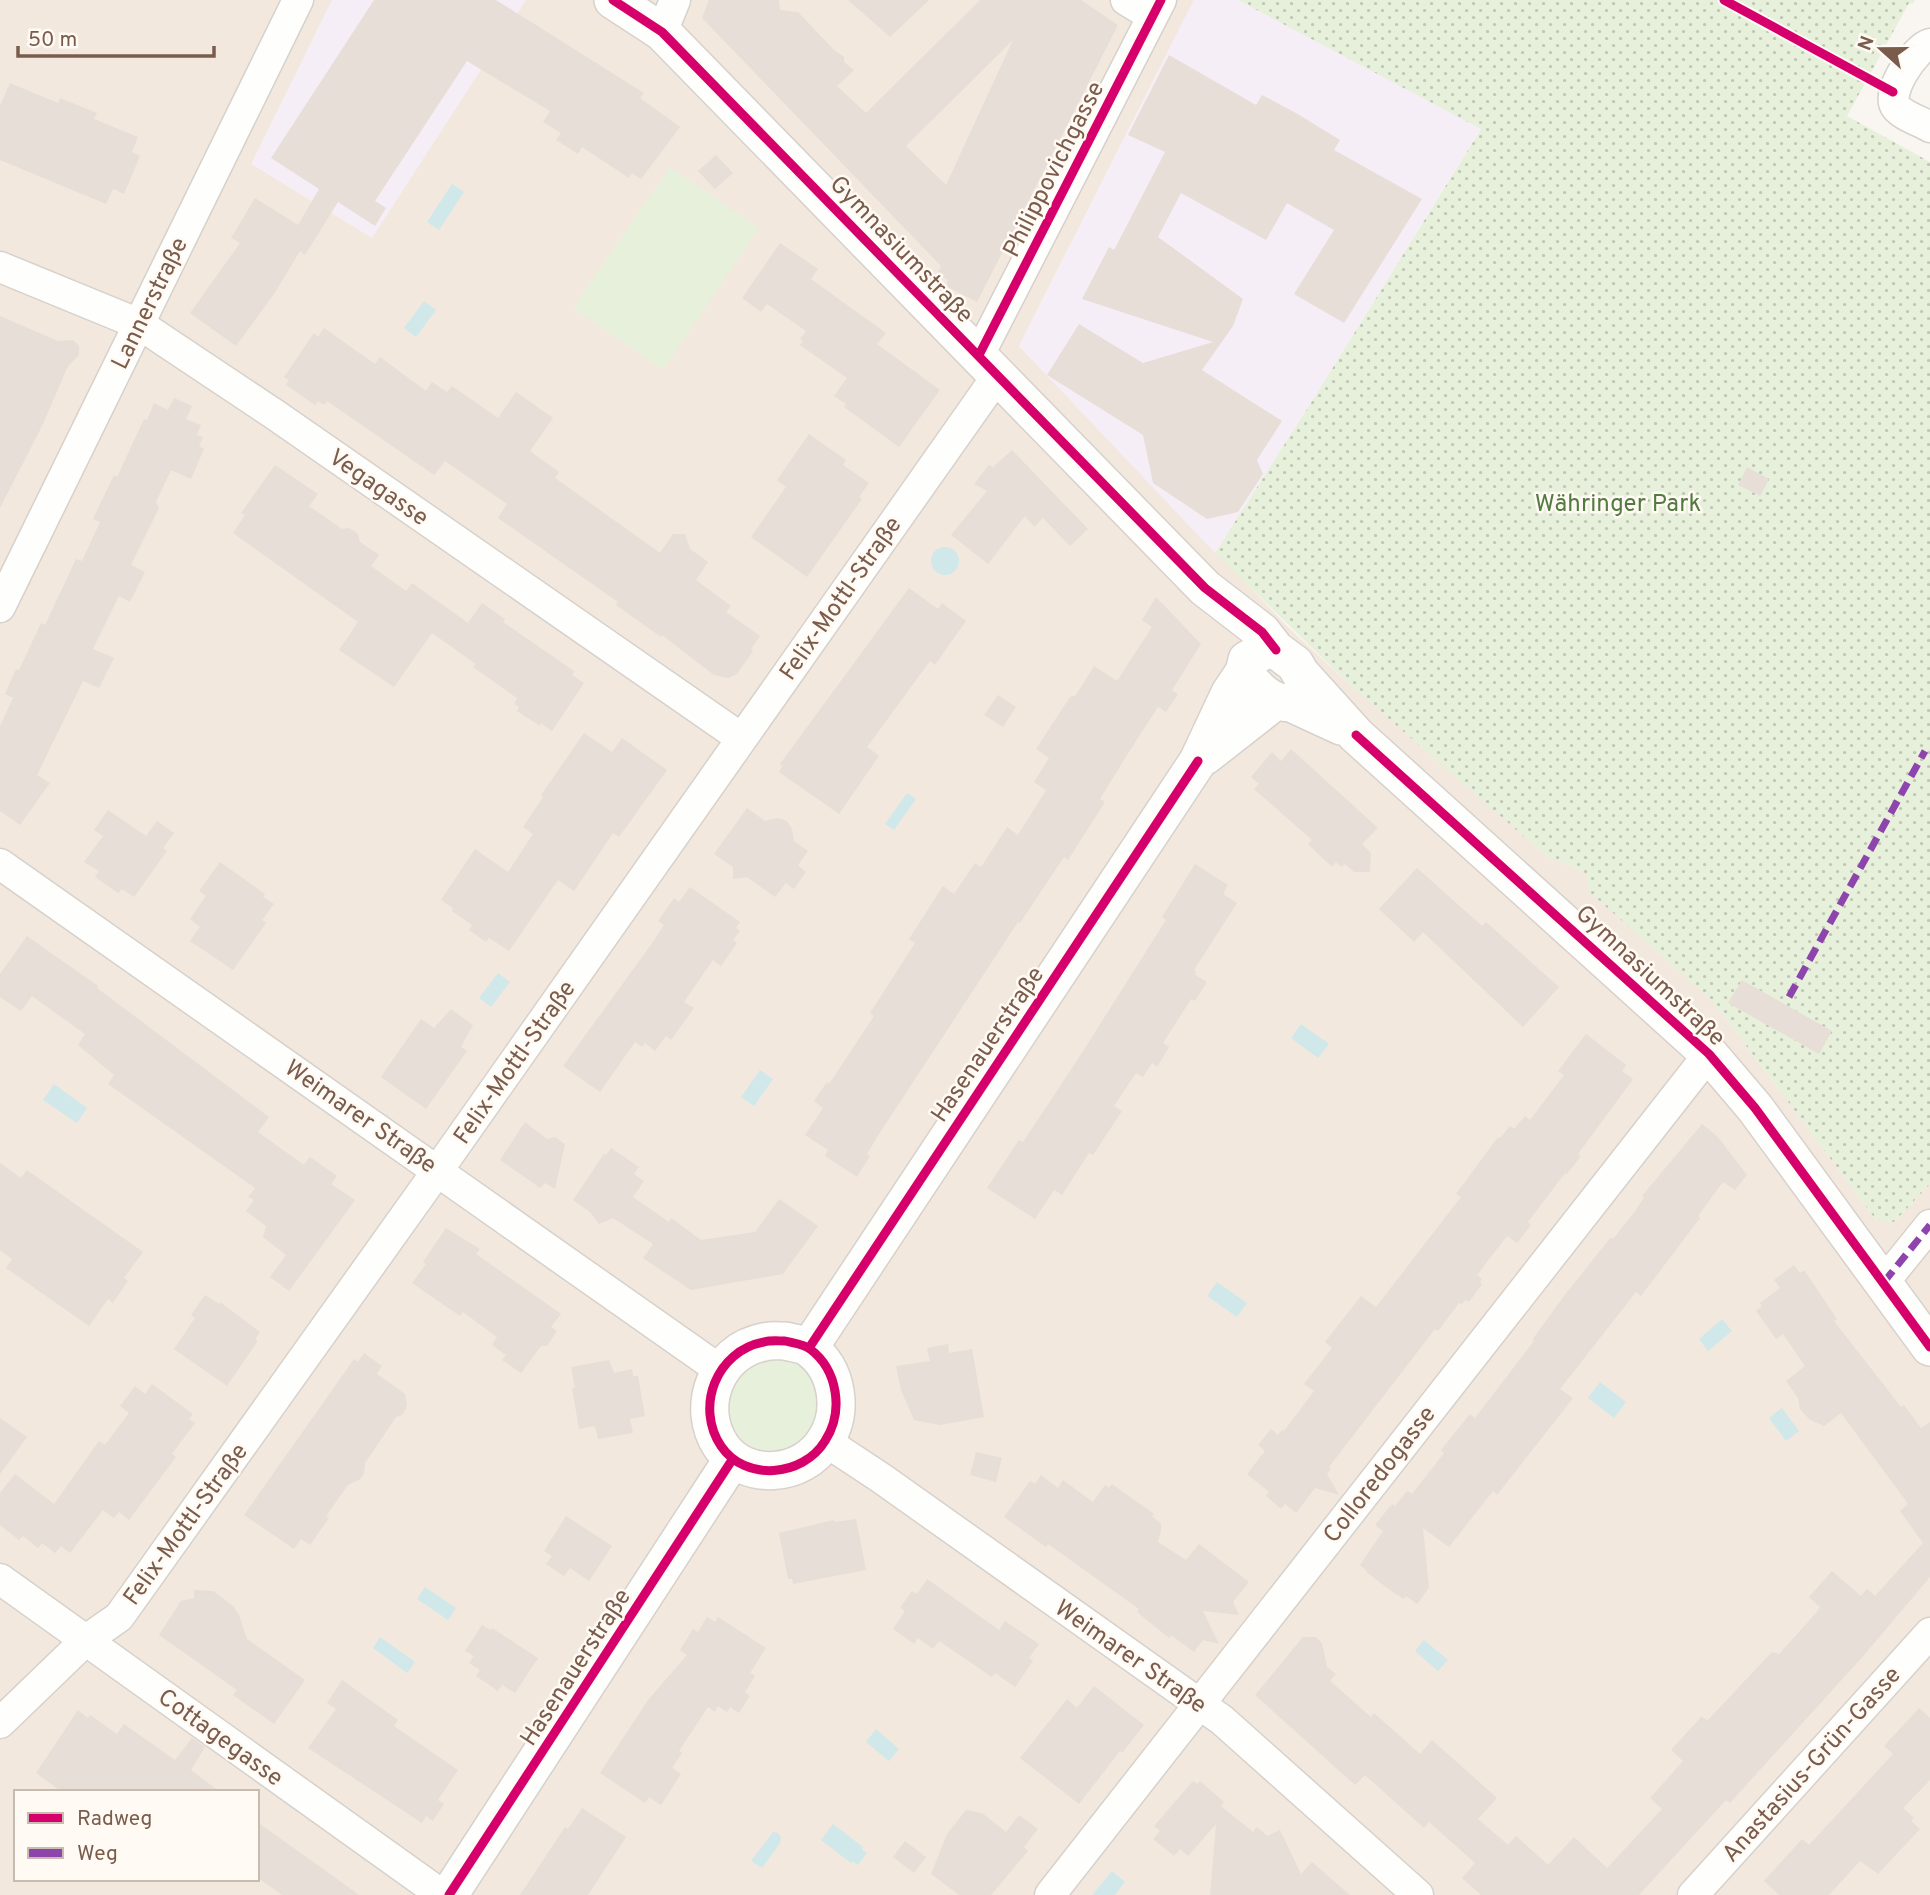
<svg xmlns="http://www.w3.org/2000/svg" width="1930" height="1895" font-family="Overpass,sans-serif">
	<style>
		.residential { fill: #f2e8de; fill-rule: evenodd }
		.education { fill: #f6eef6 }
		.grass { fill: #e7f0db }
		.park { fill: url(#park-dots) }
		.water { fill: #d0e8ea }
		.building { fill: #e6ded7; fill-rule: evenodd }
		.lines { fill: none; stroke-linecap: round; stroke-linejoin: round }
		.minor-casing { stroke: #d7d1cb; stroke-width: 33 }
		.tertiary-casing { stroke: #d7d1cb; stroke-width: 40 }
		.minor { stroke: #fefefd; stroke-width: 30 }
		.tertiary { stroke: #fefefd; stroke-width: 37 }
		.quiet { stroke: #8e44ad; stroke-width: 7; stroke-dasharray: 14 7; stroke-linecap: butt }
		.cycleway-casing { stroke: #fffaf3; stroke-width: 13 }
		.cycleway { stroke: #d6006c; stroke-width: 9 }
		.labels { text-anchor: middle; stroke-width: 5; stroke-linejoin: round; paint-order: stroke }
		.street-label { font-size: 24px; fill: #7a5c4d; stroke: #fffaf3 }
		.park-label { font-size: 24px; fill: #537a41; stroke: #fffaf3 }
	</style>
	<defs>
		<pattern id="park-dots" width="8" height="8" patternUnits="userSpaceOnUse" patternTransform="scale(1.75)"><rect width="8" height="8" fill="#e7f0db"/><path d="M2 2h.1M6 6h.1" fill="none" stroke="#c0c6b4" stroke-width="1.8" stroke-linecap="round"/></pattern>
	</defs>
	<rect width="100%" height="100%" fill="#f9f5f0"/>
	<path class="residential" d="M0,0H1194L1019,346L1287,626L1350,685L1562,862L1588,874L1713,1001L1876,1220L1894,1222L1930,1184V1895H0ZM16,1792H257V1879H16Z"/>
	<path class="education" d="M332,0H526L372,238L251,164Z
		M1194,0H1238L1481,128L1314,398L1215,553L1019,346Z"/>
	<path class="grass" d="M670,167L759,228L663,370L573,308Z
		M726 1404a47 47 0 1 1 94 0a47 47 0 1 1-94 0Z"/>
	<path class="park" d="M1238,0H1915L1913,4L1909,3L1847,116L1930,162V1184L1894,1222L1876,1220L1713,1001L1587,890V874L1561,861L1551,860L1350,685L1215,553L1314,398L1481,129Z"/>
	<path class="water" d="M452,184L464,192L439,230L427,222Z
		M424,301L436,310L416,337L404,328Z
		M931 561a14 14 0 1 1 28 0a14 14 0 1 1-28 0Z
		M907,793L916,799L894,830L885,824Z
		M498,973L510,982L491,1007L479,998Z
		M1301,1024L1329,1044L1318,1058L1291,1038Z
		M760,1070L773,1079L754,1106L741,1097Z
		M54,1084L87,1108L77,1123L43,1100Z
		M1217,1282L1247,1303L1237,1317L1207,1296Z
		M1722,1319L1732,1331L1708,1351L1699,1339Z
		M1600,1382L1626,1402L1614,1418L1588,1398Z
		M1782,1408L1799,1431L1786,1441L1769,1418Z
		M425,1587L456,1608L448,1620L417,1599Z
		M380,1637L415,1662L407,1673L373,1648Z
		M1424,1640L1448,1660L1438,1671L1415,1651Z
		M876,1729L899,1749L889,1761L866,1742Z
		M833,1824L863,1847L862,1850L867,1853L858,1865L853,1862L851,1863L821,1840Z
		M773,1832L778,1833L781,1838L780,1843L762,1868L751,1861Z
		M1112,1871L1125,1882L1115,1895H1094L1093,1894Z"/>
	<path class="building" d="M374,0H496L644,93L640,98L680,127L641,179L632,173L629,178L582,147L578,154L556,140L561,133L543,122L550,111L467,61L375,201L386,208L375,226L338,202L305,255L300,251L274,294L236,346L190,313L240,243L231,238L255,198L298,225L319,189L271,158Z
		M709,0H779L780,10L798,12L834,50L844,57V62L854,70L837,86L866,113L980,0H1081L1118,25L977,302L946,286L948,280L937,274L941,266L702,18ZM1013,40L946,185L906,146Z
		M848,0H929L890,37Z
		M1169,55L1256,105L1262,95L1296,113L1340,140L1334,150L1422,199L1344,323L1294,294L1334,230L1287,203L1266,240L1181,193L1158,237L1243,299L1233,326L1202,370L1282,421L1257,460L1263,474L1238,512L1207,519L1153,483L1143,435L1047,375L1079,324L1143,363L1213,342L1082,299L1109,247L1114,250L1165,152L1128,135Z
		M10,83L58,103L60,98L97,113L94,119L138,137L132,152L140,156L124,194L113,189L106,204L0,160V106Z
		M716,155L733,173L715,189L698,171Z
		M780,243L818,269L811,279L886,333L877,344L940,390L899,447L844,407L846,404L834,396L847,378L800,345L803,341L800,339L806,331L767,304L761,312L742,298Z
		M0,316L58,341L73,340L79,346V355L68,366L42,426L0,508Z
		M324,328L375,364L380,357L426,391L432,382L447,392L452,386L498,418L516,392L553,418L530,451L559,472L555,478L660,553L673,534H685L690,549L708,562L696,580L731,606L726,612L760,636L751,649L753,651L737,674L728,678L714,675L662,635L661,637L616,605L618,602L498,518L507,504L445,461L434,475L327,401L325,405L318,401L315,405L286,385L289,380L284,377L314,333L318,337Z
		M174,398L192,406L186,419L201,425L197,435L203,437L199,446L204,449L191,479L171,470L156,502L159,508L131,565L145,572L130,602L119,596L93,649L114,658L99,688L83,681L37,775L50,783L20,825L0,811V726L13,698L5,694L16,669L19,670L41,623L45,625L76,559L82,561L100,522L93,519L114,475L117,477L144,419L147,420L154,403L168,410Z
		M809,434L846,460L843,465L869,483L859,497L862,499L807,577L751,537L786,487L777,480Z
		M1012,450L1088,529L1070,546L1043,518L1034,527L1025,516L988,564L951,535L987,491L974,484L989,465L993,467Z
		M275,465L318,494L309,506L342,529L349,528L358,534L360,542L379,555L371,566L406,591L412,583L468,623L482,603L505,619L503,622L574,671L572,675L584,683L552,731L541,723L540,726L517,711L519,707L514,704L517,698L473,667L476,664L432,633L394,687L339,650L358,622L233,533L245,515L241,513Z
		M1747,467L1769,479L1760,496L1738,485Z
		M909,588L938,609L942,603L966,621L935,665L930,661L867,747L879,756L839,814L779,772L783,766L780,764Z
		M1156,597L1201,644L1172,690L1178,694L1166,712L1158,707L1127,755L1100,799L1105,802L1089,827L1068,860L1064,857L1020,923L1018,922L879,1134L867,1154L870,1156L857,1177L825,1156L828,1150L805,1135L823,1108L814,1101L827,1082L829,1084L874,1016L870,1013L915,943L909,939L943,886L954,894L975,863L981,867L1007,827L1018,835L1046,790L1034,782L1049,758L1036,749L1070,697L1076,695L1094,666L1117,681L1152,627L1142,620Z
		M998,695L1016,707L1003,727L984,715Z
		M584,733L612,752L622,738L667,770L619,837L613,833L574,891L558,880L509,951L489,938L486,942L469,930L472,925L452,911L453,908L441,900L475,849L508,872L533,834L523,827L543,797L541,795Z
		M1291,749L1378,828L1362,844L1371,853L1370,872H1354L1345,864L1341,867L1336,862L1332,867L1308,844L1312,840L1254,789L1259,784L1251,777L1272,752L1281,761Z
		M747,808L765,821L778,818L787,821L792,829L794,841L808,851L798,865L806,872L794,889L786,883L775,897L747,877L733,879V867L714,854Z
		M108,810L146,836L157,821L174,833L163,848L167,851L134,897L122,889L118,893L95,877L99,871L84,862L103,836L94,830Z
		M220,862L265,894L263,897L274,904L262,920L266,923L233,970L190,941L200,927L190,919L206,896L199,891Z
		M1195,864L1228,885L1223,894L1237,903L1194,970L1196,972L1194,974L1207,982L1195,1001L1191,999L1163,1043L1169,1047L1157,1067L1152,1063L1143,1077L1136,1073L1114,1106L1122,1111L1093,1155L1089,1153L1062,1195L1054,1190L1035,1219L987,1188L1019,1140L1023,1142L1078,1059L1166,920L1162,917Z
		M1417,868L1482,926L1486,922L1559,987L1523,1027L1423,932L1414,942L1379,909Z
		M690,887L740,922L736,928L740,931L733,940L737,943L721,966L713,960L684,1002L694,1008L671,1040L666,1036L655,1051L645,1043L642,1047L635,1042L600,1092L563,1066L653,942L664,925L658,921L674,898L679,902Z
		M27,936L98,986L97,988L269,1117L258,1132L304,1165L310,1157L337,1176L331,1184L355,1200L289,1291L270,1277L286,1255L263,1237L266,1226L246,1211L254,1200L248,1197L255,1188L108,1084L114,1075L78,1045L85,1034L32,996L21,1011L0,997V974Z
		M1742,980L1832,1031L1819,1054L1728,1003Z
		M451,1009L473,1025L461,1047L467,1051L426,1109L381,1077L421,1019L434,1028Z
		M1586,1034L1626,1065L1622,1071L1633,1079L1578,1154L1581,1156L1567,1174L1565,1173L1528,1222L1531,1225L1517,1243L1507,1236L1477,1275L1482,1279L1480,1282L1482,1284L1469,1302L1465,1300L1462,1304L1459,1303L1438,1331L1435,1329L1329,1467L1331,1468L1327,1474L1339,1495L1315,1488L1296,1513L1285,1504L1281,1509L1266,1496L1269,1492L1247,1474L1265,1451L1258,1445L1271,1429L1278,1435L1282,1430L1284,1431L1314,1391L1304,1384L1332,1348L1325,1342L1361,1296L1376,1307L1461,1197L1456,1194L1498,1137L1500,1138L1510,1126L1514,1129L1525,1116L1530,1120L1564,1075L1558,1071Z
		M525,1122L547,1139L555,1137L565,1144L555,1189L545,1183L540,1188L500,1160Z
		M1702,1124L1717,1136L1747,1175L1735,1190L1723,1182L1698,1216L1700,1218L1641,1296L1636,1292L1560,1389L1573,1398L1497,1495L1493,1491L1449,1547L1423,1528L1429,1587L1419,1602L1417,1604L1406,1596L1404,1599L1394,1593L1366,1572L1367,1571L1360,1565L1383,1531L1375,1525L1392,1504L1395,1506L1407,1491L1412,1494L1444,1453L1441,1450L1470,1414L1475,1418L1534,1341L1532,1340L1564,1296L1611,1237L1613,1239L1636,1210L1644,1197L1642,1196Z
		M611,1148L639,1167L634,1174L644,1181L633,1197L669,1222L671,1218L701,1240L755,1232L779,1199L818,1226L783,1274L691,1290L643,1258L653,1244L613,1218L599,1224L590,1212L573,1200L604,1154L606,1155Z
		M0,1163L21,1178L27,1170L143,1252L124,1278L128,1281L113,1303L108,1299L89,1326L6,1268L12,1259L0,1250Z
		M446,1228L480,1249L476,1254L561,1314L551,1327L557,1331L547,1346H541L521,1373L502,1360L506,1355L492,1345L497,1337L463,1312L460,1316L412,1283L426,1264L423,1262Z
		M1794,1265L1800,1273L1804,1270L1837,1319L1834,1321L1901,1407L1904,1405L1921,1428L1930,1422V1577L1865,1654L1730,1803L1726,1800L1639,1895H1481L1462,1878L1475,1863L1429,1822L1424,1828L1365,1775L1355,1785L1255,1695L1303,1637H1316L1322,1643L1327,1667L1336,1674L1330,1681L1371,1717L1374,1713L1420,1754L1432,1740L1497,1798L1478,1819L1508,1845L1516,1836L1548,1865L1574,1837L1607,1868L1662,1809L1650,1798L1683,1761L1671,1750L1702,1716L1707,1721L1772,1652L1779,1654L1817,1612L1820,1607L1809,1597L1832,1571L1861,1596L1867,1589L1875,1596L1923,1543L1900,1511L1908,1504L1906,1501L1841,1413L1824,1426L1810,1420L1800,1409L1798,1398L1786,1381L1805,1366L1783,1334L1776,1339L1756,1311L1762,1306L1760,1303L1780,1288L1774,1280Z
		M205,1295L219,1304L220,1302L260,1332L256,1338L257,1342L227,1386L174,1349L195,1318L191,1315Z
		M948,1344L949,1353L972,1349L984,1417L940,1425L914,1420L901,1390L896,1366L930,1361L927,1348Z
		M364,1353L382,1366L377,1374L405,1394L407,1406L402,1415L396,1417L365,1463L364,1474L360,1479L348,1485L326,1516L329,1518L310,1545L301,1539L294,1549L244,1515L354,1359L358,1362Z
		M609,1360L614,1373L632,1369L633,1376H638L645,1416L630,1419L633,1433L598,1439L595,1426L579,1429L572,1388H575L571,1367Z
		M152,1384L193,1414L189,1419L195,1423L172,1454L176,1457L129,1520L119,1512L114,1518L103,1510L70,1553L61,1546L55,1553L42,1543L38,1548L23,1536L19,1540L0,1525V1493L15,1474L54,1504L99,1441L105,1445L129,1413L120,1406L135,1386L145,1394Z
		M0,1418L27,1437L0,1474Z
		M976,1452L1002,1458L996,1482L970,1475Z
		M1041,1475L1058,1488L1063,1480L1093,1502L1105,1485L1109,1488L1112,1484L1154,1514L1152,1516L1161,1524V1530L1158,1542L1186,1560L1199,1544L1249,1582L1233,1602L1239,1615L1203,1611L1219,1644L1203,1640L1194,1652L1171,1635L1169,1638L1137,1612L1139,1609L1048,1544L1046,1547L1004,1517L1030,1481L1035,1484Z
		M566,1516L612,1546L589,1581L570,1568L564,1576L546,1564L552,1556L544,1551Z
		M856,1519L866,1570L793,1584L792,1579H788L779,1533L834,1520L835,1522Z
		M927,1579L999,1630L1005,1621L1039,1644L1029,1658L1033,1661L1015,1687L995,1673L992,1677L939,1641L933,1649L918,1638L914,1644L893,1629L905,1611L900,1608L912,1591L917,1594Z
		M194,1590L213,1591L233,1606L239,1615L247,1639L305,1680L274,1724L233,1695L237,1690L159,1635L181,1601L194,1598Z
		M707,1617L715,1622L718,1617L766,1648L750,1673L755,1676L745,1692L750,1696L739,1713L730,1707L727,1712L718,1706L715,1712L708,1707L679,1751L682,1753L672,1768L681,1774L661,1805L649,1797L645,1803L600,1773L648,1700L687,1655L680,1650L693,1629L698,1632Z
		M482,1625L491,1630L492,1628L538,1658L515,1693L502,1685L498,1691L476,1676L480,1670L469,1663L474,1656L465,1651Z
		M342,1680L398,1720L394,1726L458,1770L438,1800L444,1804L433,1821L426,1816L422,1823L308,1748L336,1709L327,1703Z
		M1094,1686L1144,1725L1122,1753L1120,1751L1079,1804L1020,1758L1067,1699L1077,1708Z
		M1919,1708L1930,1718V1780L1903,1808L1914,1818L1911,1821L1920,1829L1878,1874L1860,1861L1829,1895H1779L1764,1881L1802,1839L1809,1845L1893,1754L1884,1746Z
		M78,1710L88,1718L90,1715L117,1734L124,1724L175,1760L192,1738L205,1747L191,1770L220,1792H62L36,1773Z
		M1193,1781L1197,1784L1200,1781L1224,1802L1221,1806L1253,1832L1257,1827L1267,1836L1280,1830L1301,1874L1312,1862L1350,1895H1210L1216,1824L1188,1856L1180,1849L1174,1856L1153,1839L1160,1831L1154,1826Z
		M582,1808L626,1837L588,1895H520L565,1827L568,1829Z
		M966,1810L982,1813L1006,1832L1019,1815L1038,1829L1024,1847L1028,1851L991,1895H959L931,1874L947,1834Z
		M257,1822L319,1866L359,1895H282L257,1877Z
		M905,1841L926,1857L914,1873L893,1857Z"/>
	<g class="lines">
		<defs>
			<path id="minor" d="M1126,0L1152,16
				M662,32L675,0
				M1930,44C1915,48 1885,93 1896,107C1903,116 1920,121 1930,127
				M0,267L139,324L274,414L741,738
				M979,355L1161,0
				M0,607L298,0
				M0,864L720,1370
				M1884,1282L1930,1225
				M825,1441L881,1478L1222,1720L1418,1895
				M0,1579L442,1895
				M0,1723L86,1640L119,1617L438,1170L998,375
				M1050,1895L1709,1054
				M1693,1895L1930,1633"/>
			<path id="tertiary" d="M613,0L662,32L1205,588L1262,632L1276,650L1295,664L1300,673L1356,735L1709,1054L1755,1108L1930,1347
				M1244,672C1253,685 1272,706 1289,702L1341,726
				M1205,756L1274,702
				M785,1341C793,1343 804,1344 810,1349C838,1370 844,1412 825,1441C803,1477 745,1482 721,1446C695,1407 716,1351 764,1342C771,1340 778,1341 785,1341Z
				M809,1348L1198,761L1230,693L1244,672L1247,660L1265,650H1276
				M449,1895L732,1460"/>
		</defs>
		<use href="#minor" class="minor-casing"/>
		<use href="#tertiary" class="tertiary-casing"/>
		<use href="#minor" class="minor"/>
		<use href="#tertiary" class="tertiary"/>
		<path class="quiet" d="M1789,997L1925,751
			M1884,1282L1930,1225"/>
		<defs>
			<path id="cycleway" d="M613,0L662,32L1205,588L1262,632L1276,650
				M1724,0L1893,92
				M979,355L1161,0
				M1356,735L1709,1054L1755,1108L1930,1347
				M785,1341C793,1343 804,1344 810,1349C838,1370 844,1412 825,1441C803,1477 745,1482 721,1446C695,1407 716,1351 764,1342C771,1340 778,1341 785,1341Z
				M809,1348L1198,761
				M449,1895L732,1460"/>
		</defs>
		<use href="#cycleway" class="cycleway-casing"/>
		<use href="#cycleway" class="cycleway"/>
	</g>
	<g class="labels">
		<g class="street-label">
			<text transform="translate(1053 169) rotate(-63)" y="8">Philippovichgasse</text>
			<text transform="translate(902 249) rotate(46)" y="8">Gymnasiumstraße</text>
			<text transform="translate(149 303) rotate(-64)" y="8">Lannerstraße</text>
			<text transform="translate(379 487) rotate(35)" y="8">Vegagasse</text>
			<text transform="translate(840 598) rotate(-55)" y="8">Felix-Mottl-Straße</text>
			<text transform="translate(1651 975) rotate(43)" y="8">Gymnasiumstraße</text>
			<text transform="translate(987 1044) rotate(-56)" y="8">Hasenauerstraße</text>
			<text transform="translate(514 1062) rotate(-55)" y="8">Felix-Mottl-Straße</text>
			<text transform="translate(361 1116) rotate(35)" y="8">Weimarer Straße</text>
			<text transform="translate(1379 1474) rotate(-52)" y="8">Colloredogasse</text>
			<text transform="translate(185 1524) rotate(-54)" y="8">Felix-Mottl-Straße</text>
			<text transform="translate(1131 1656) rotate(35)" y="8">Weimarer Straße</text>
			<text transform="translate(575 1667) rotate(-57)" y="8">Hasenauerstraße</text>
			<text transform="translate(221 1737) rotate(36)" y="8">Cottagegasse</text>
			<text transform="translate(1811 1764) rotate(-48)" y="8">Anastasius-Grün-Gasse</text>
		</g>
		<g class="park-label">
			<text x="1618" y="511">Währinger Park</text>
		</g>
	</g>
	<rect x="14" y="1790" width="245" height="91" fill="#fffaf3" stroke="#cabbb1" stroke-width="2"/>
	<rect x="28" y="1813" width="35" height="10" fill="#d6006c" stroke="#cabbb1" stroke-width="2"/>
	<text x="77" y="1825" font-size="21" fill="#7a5c4d">Radweg</text>
	<rect x="28" y="1848" width="35" height="10" fill="#8e44ad" stroke="#cabbb1" stroke-width="2"/>
	<text x="77" y="1860" font-size="21" fill="#7a5c4d">Weg</text>
	<g transform="translate(1881 49) rotate(291)" stroke="#fffaf3" stroke-width="5" paint-order="stroke">
	<path d="M0-5L12 26L0 18L-12 26Z" fill="#7a5c4d"/>
	<text y="-10" font-size="19" font-weight="bold" text-anchor="middle" fill="#7a5c4d">N</text>
	</g>
	<path d="M18 46v10h196v-10" fill="none" stroke="#7a5c4d" stroke-width="3.5"/>
	<text x="28" y="46" font-size="21" fill="#7a5c4d" stroke="#fffaf3" stroke-width="5" paint-order="stroke">50 m</text>
</svg>
